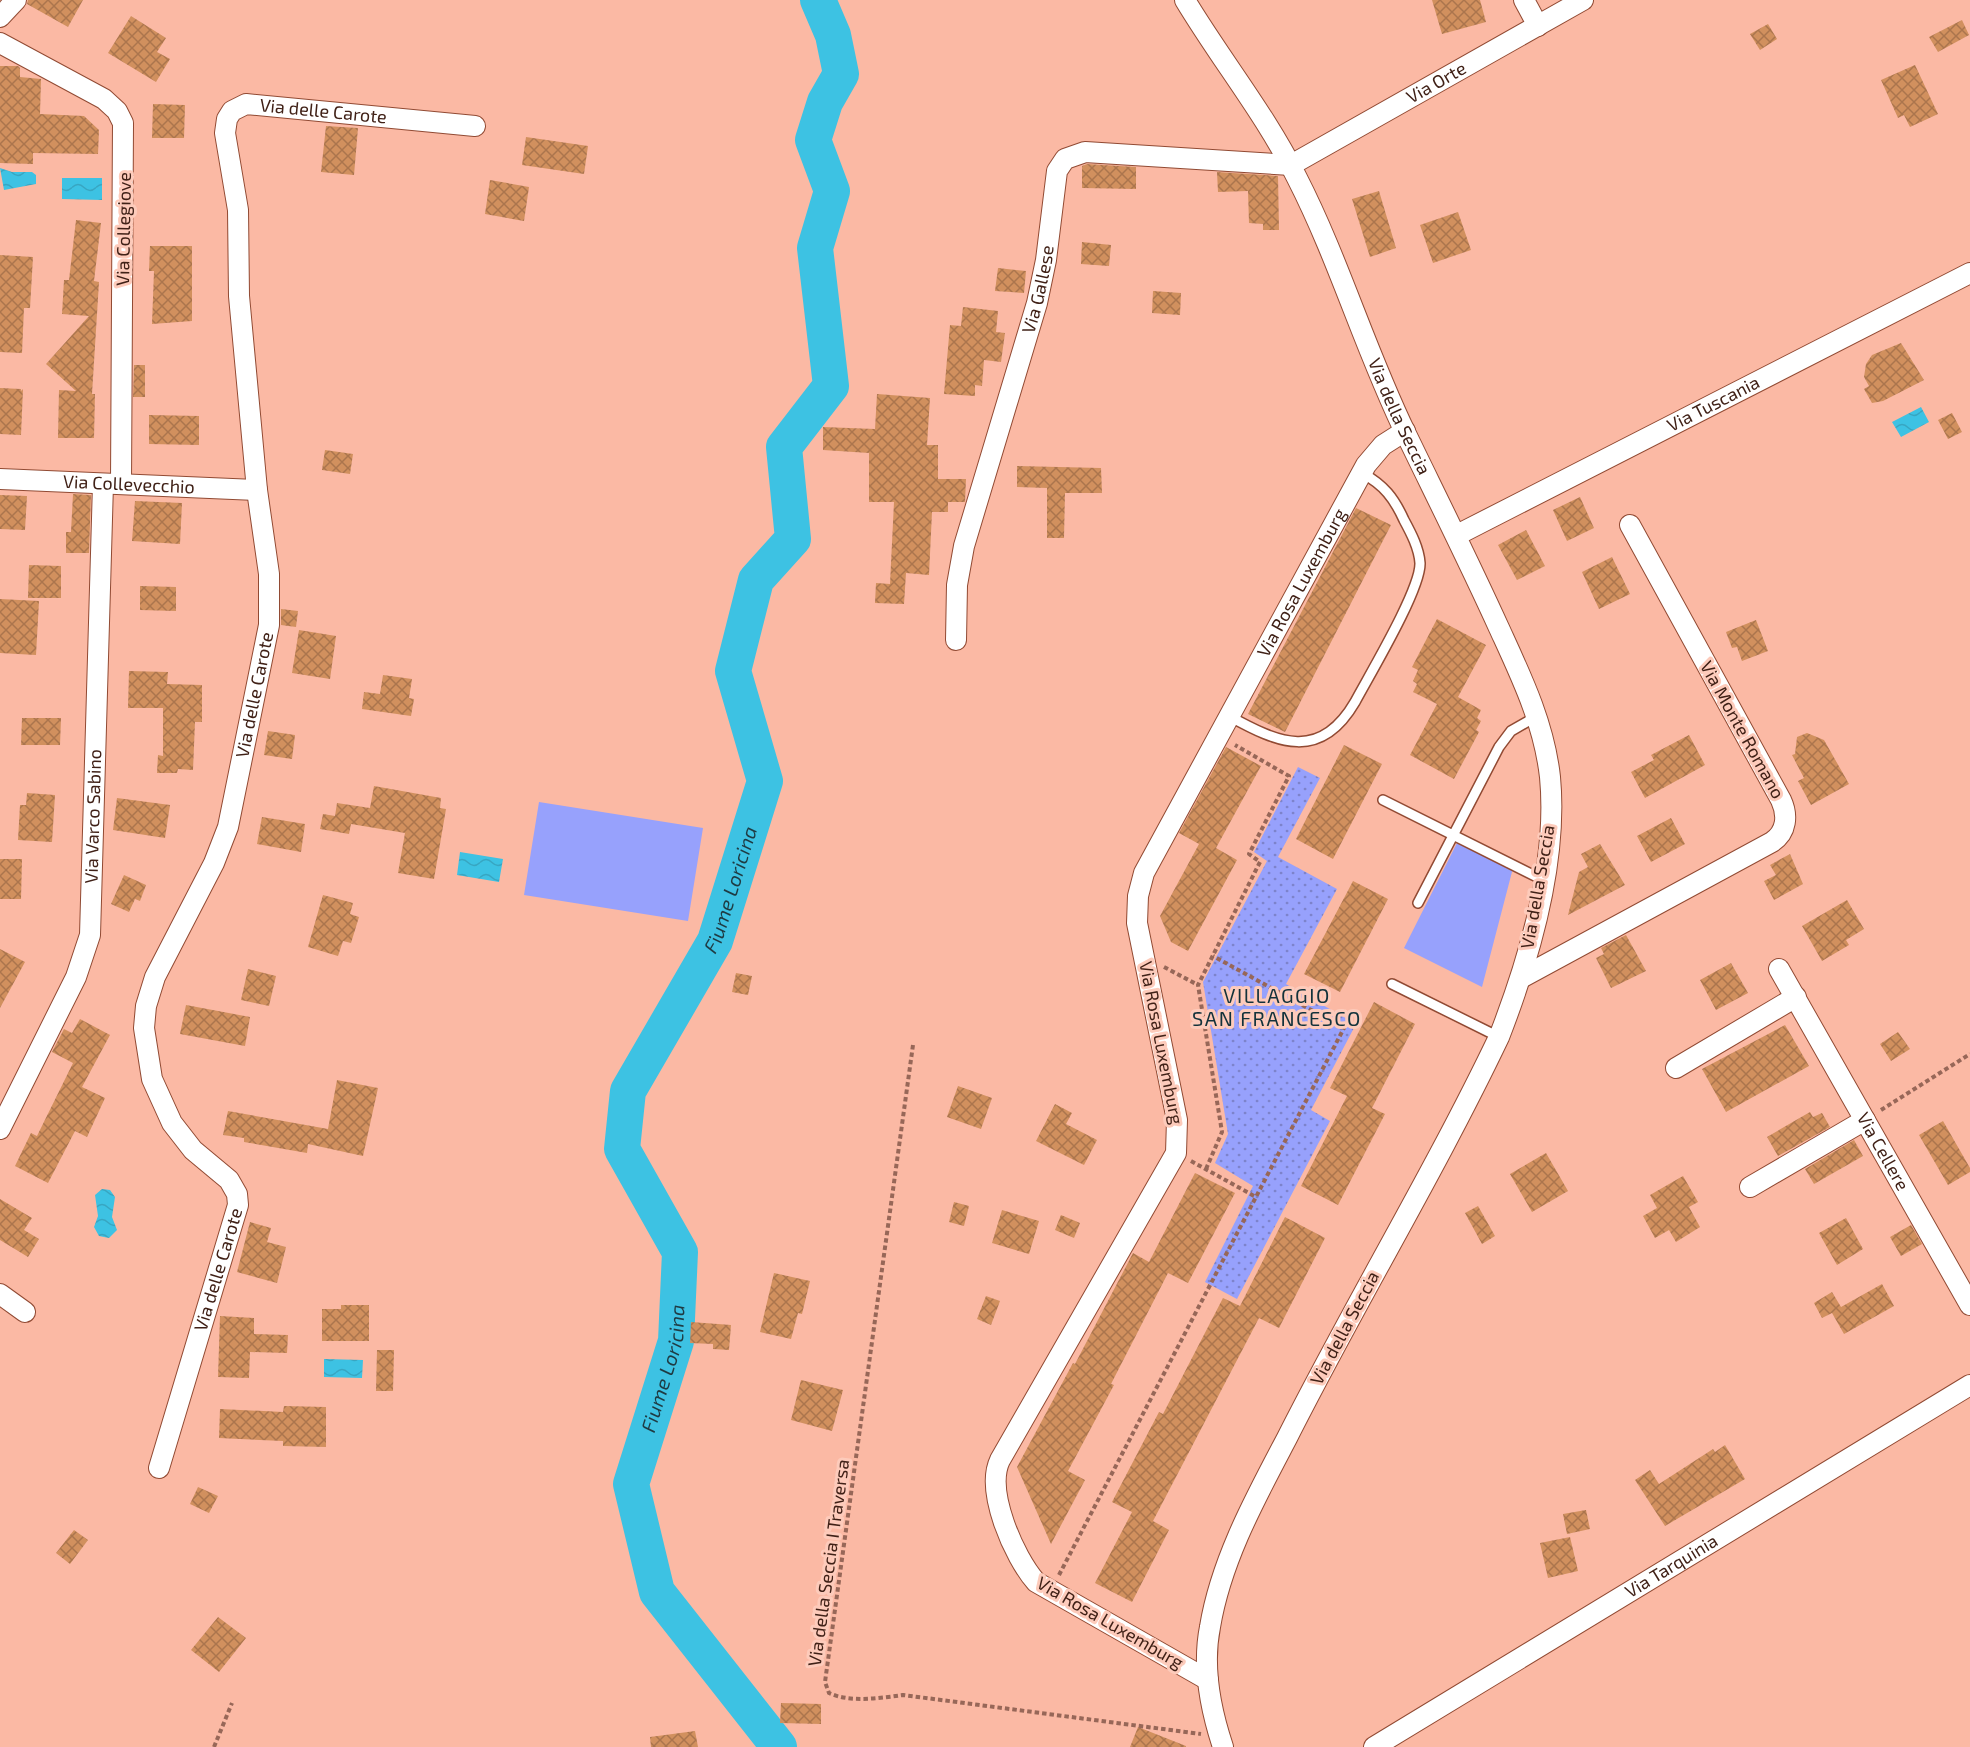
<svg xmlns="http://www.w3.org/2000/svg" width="1970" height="1747" font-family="'Exo 2',sans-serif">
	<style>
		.grass { fill: #97a1fc }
		.park { fill: url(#park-dots) }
		.water { fill: url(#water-waves) }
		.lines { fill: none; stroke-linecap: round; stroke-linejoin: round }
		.river { stroke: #3dc2e3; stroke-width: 36 }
		.building { fill: url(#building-cross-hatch) }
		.service-casing { stroke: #914a33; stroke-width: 12 }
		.minor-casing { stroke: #914a33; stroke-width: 22 }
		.path { stroke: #976758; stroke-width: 4; stroke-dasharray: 4.5 3; stroke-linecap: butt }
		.service { stroke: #fff; stroke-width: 9 }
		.minor { stroke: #fff; stroke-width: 20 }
		.labels { text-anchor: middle; stroke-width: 6; stroke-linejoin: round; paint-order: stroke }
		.street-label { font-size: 18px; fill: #402117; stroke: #fdcbbb }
		.water-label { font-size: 20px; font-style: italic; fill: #1f3b43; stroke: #fdcbbb }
		.neighbourhood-label { font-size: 20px; letter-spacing: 1.5px; fill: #12323b; stroke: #fdcbbb }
	</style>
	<defs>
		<pattern id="park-dots" width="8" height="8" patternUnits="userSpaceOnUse" patternTransform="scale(1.5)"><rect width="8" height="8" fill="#97a1fc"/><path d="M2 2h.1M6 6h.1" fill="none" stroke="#7d83cb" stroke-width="1.8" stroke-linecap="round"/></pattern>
		<pattern id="water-waves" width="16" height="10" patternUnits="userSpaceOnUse" patternTransform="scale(1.5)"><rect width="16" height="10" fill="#3dc2e3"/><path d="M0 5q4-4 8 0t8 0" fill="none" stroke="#37a6c2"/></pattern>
		<pattern id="building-cross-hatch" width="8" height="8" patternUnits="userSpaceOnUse" patternTransform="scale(1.5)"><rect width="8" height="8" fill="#d1905e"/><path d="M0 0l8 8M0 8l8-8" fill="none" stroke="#ab754d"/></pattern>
	</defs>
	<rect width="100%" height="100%" fill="#fbb9a4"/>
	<path class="grass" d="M539,802L703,828L688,921L524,895Z
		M1458,841L1513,868L1482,987L1404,948Z"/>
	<path class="park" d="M1298,767L1320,778L1278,857L1337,889L1286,984L1356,1024L1311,1110L1330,1121L1237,1299L1205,1282L1253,1186L1215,1163L1228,1134L1203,982L1267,861L1254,852Z"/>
	<path class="water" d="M0,168L12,172H32L36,175V184L4,190Z
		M62,178H102V200L62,199Z
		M1921,407L1929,422L1901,437L1892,422Z
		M460,852L503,859L499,882L457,875Z
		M102,1189L110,1190L115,1197L112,1217L117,1230L109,1238L99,1236L94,1227L98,1216L95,1195Z
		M324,1359L363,1360L362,1378L324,1377Z"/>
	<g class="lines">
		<path class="river" id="s1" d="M779,1747L657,1592L631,1484L676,1341L680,1252L622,1149L628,1091L715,941L765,781L733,671L756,580L793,539L784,447L831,386L815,248L832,191L813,140L825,102L841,74L833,35L818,0"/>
	</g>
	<path class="building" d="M28,0H83L68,27L27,4Z
		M1432,0H1480L1486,22L1442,34Z
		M131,16L166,38L157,52L170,59L156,82L108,53Z
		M1962,20L1969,35L1938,52L1929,37Z
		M1768,24L1777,39L1760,50L1750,34Z
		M1915,65L1938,114L1910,127L1904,115L1898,118L1881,80Z
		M0,66H18L20,68V77L41,79L40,114L84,116L99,130L98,154L33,153V164L0,163Z
		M153,104L185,105L184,138H152Z
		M326,126L358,128L354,175L321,172Z
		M526,137L588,146L584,174L522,165Z
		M1087,164L1136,167V189L1082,188V166Z
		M1217,172L1278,176L1279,230H1263V224L1249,223L1248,191L1218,192Z
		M490,180L529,187L524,221L485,214Z
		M1379,191L1396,248L1370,257L1352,199Z
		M1458,212L1471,250L1433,263L1420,225Z
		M76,220L101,223L94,281L99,282L92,394H95L94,438H58L59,390L76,391L46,364L89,316L62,314L64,280H69Z
		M1082,242L1111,245L1109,266L1081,264Z
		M150,246H192V321L152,324L154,271H149Z
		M0,255L33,257L30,308H24L22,353L0,352Z
		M998,268L1026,271L1024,293L995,291Z
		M1153,291L1181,293L1180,315L1152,313Z
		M963,307L998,311L996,332L1005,333L1001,362L984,360L982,386L975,385V396L944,394L950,325L961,326Z
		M1901,343L1924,380L1883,401L1872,403L1864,389L1869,386L1864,377L1866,364L1872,355Z
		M134,365H145V397H133Z
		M0,388L21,389V391L23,389L21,435L0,434Z
		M877,394L930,398L927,445H938V479H966L965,502H948V512H932L929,575L906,573L904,604L875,603L876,583L890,584L894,502H869V453L823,450V427L875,429Z
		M1952,413L1962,432L1948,439L1938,420Z
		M149,415L199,416V445L149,444Z
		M325,450L353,454L350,474L322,470Z
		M1017,466L1101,468L1102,493H1065L1064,538H1047V488L1017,487Z
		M73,494L91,495L89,553H66V532H71Z
		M0,495L27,496L25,530L0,529Z
		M1580,497L1594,528L1567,541L1553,510Z
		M135,501L182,503L180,544L132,541Z
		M1356,508L1391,525L1285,732L1248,714Z
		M1526,530L1545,566L1517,580L1498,545Z
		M1612,557L1630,594L1599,609L1582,572Z
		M29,565L61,566V598H28Z
		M140,586L176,587V611L140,610Z
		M0,599L39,601L36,655L0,653Z
		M281,609L298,611L296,627L281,625Z
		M1437,619L1486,645L1458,697L1481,710L1477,718L1481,721L1476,730L1479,732L1454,779L1410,755L1437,704L1413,692L1417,684L1413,681L1418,670L1412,667Z
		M1756,620L1768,651L1742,661L1737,647L1732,648L1726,632Z
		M299,630L336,636L330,679L292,673Z
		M129,671L168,672L167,684L202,685V722H195L193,770L178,769L177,773H157L158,755L163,756V708H128Z
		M383,675L412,679L409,698L414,699L411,716L362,709L364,692L380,694Z
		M22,718H61L60,745H21Z
		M268,731L295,735L292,759L264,755Z
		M1807,733L1824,740L1849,784L1811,805L1798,781L1804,778L1792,755L1795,754L1797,737Z
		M1689,735L1705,765L1645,798L1631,772L1654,760L1651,755Z
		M1344,745L1382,764L1333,859L1296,839Z
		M1226,747L1261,766L1216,848L1237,860L1188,951L1171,942L1160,916L1199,844L1179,833Z
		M374,786L441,798L440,808L446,809L434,879L398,873L405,833L351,824L349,834L320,829L323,814L335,816L337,803L370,808Z
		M27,793L55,795L52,842L18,840L20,805H26Z
		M117,798L170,805L165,838L113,830Z
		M262,817L305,824L301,852L257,844Z
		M1671,818L1685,844L1651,862L1637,836Z
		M1600,844L1625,885L1568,915L1579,872L1588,867L1581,854Z
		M1790,854L1803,884L1774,900L1764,881L1776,875L1770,865Z
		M0,859H22L21,899H0Z
		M124,875L146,885L140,901L135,899L129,912L111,904Z
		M1353,881L1388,899L1340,992L1304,974Z
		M323,895L353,903L350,914L359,917L351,943L343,941L338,956L308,947Z
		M1847,900L1864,929L1846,940L1849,945L1822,961L1802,926Z
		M1626,935L1646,971L1611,988L1596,958L1604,954L1601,948Z
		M0,949L25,962L0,1008Z
		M1731,963L1748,993L1716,1010L1700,980Z
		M248,969L276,976L269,1006L241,1000Z
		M736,973L752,976L748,995L732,992Z
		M1374,1002L1415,1024L1372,1108L1385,1114L1338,1205L1301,1186L1347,1096L1330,1088Z
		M186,1005L250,1017L245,1046L180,1034Z
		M80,1019L110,1035L82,1087L105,1098L87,1137L75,1131L48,1183L15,1166L31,1133L37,1136L73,1063L52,1052L64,1029L72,1033Z
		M1785,1025L1809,1066L1726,1112L1702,1069Z
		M1898,1032L1910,1049L1891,1061L1880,1044Z
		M337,1080L378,1088L363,1156L308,1144L307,1153L244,1142V1138L223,1135L228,1111L328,1129Z
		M958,1086L992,1098L981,1129L947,1117Z
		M1055,1104L1072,1113L1066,1124L1097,1140L1084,1165L1036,1141Z
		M1810,1112L1813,1117L1822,1113L1830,1127L1778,1156L1767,1137Z
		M1943,1121L1970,1168V1172L1948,1185L1919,1135Z
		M1854,1140L1863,1156L1814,1184L1805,1169Z
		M1546,1153L1568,1191L1532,1212L1510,1174Z
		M1195,1173L1235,1193L1188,1283L1168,1273L1111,1384L1114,1385L1068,1471L1085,1480L1051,1544L1017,1467L1073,1363L1075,1364L1133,1253L1149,1262Z
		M1683,1176L1698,1202L1689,1207L1700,1227L1676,1242L1669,1230L1655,1238L1643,1216L1657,1208L1650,1195Z
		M0,1199L32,1218L24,1230L39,1239L28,1257L0,1240Z
		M954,1202L969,1206L964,1226L949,1222Z
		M1478,1206L1495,1236L1482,1244L1465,1213Z
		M1002,1210L1039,1221L1029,1254L992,1243Z
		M1061,1215L1080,1223L1074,1238L1055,1230Z
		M1285,1217L1325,1238L1279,1328L1259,1318L1153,1521L1169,1530L1132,1602L1095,1583L1132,1512L1112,1502L1159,1412L1163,1414L1223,1298L1240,1306Z
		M1846,1218L1863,1249L1837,1265L1819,1233Z
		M250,1222L271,1228L267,1242L286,1247L277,1283L237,1272Z
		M1911,1225L1922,1244L1901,1256L1890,1237Z
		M774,1273L810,1281L802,1314L798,1313L791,1339L760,1332Z
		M1882,1284L1894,1306L1844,1334L1832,1313L1822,1318L1814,1303L1832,1292L1841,1307Z
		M986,1296L1000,1301L991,1325L977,1319Z
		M341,1305H369V1341H322V1309H341Z
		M220,1316L254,1318V1334L288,1335L287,1353L250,1352L249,1378L218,1377Z
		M691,1322L731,1325L729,1350L713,1349V1344L690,1343Z
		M377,1350H394L393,1391H376Z
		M801,1380L843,1390L832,1431L791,1420Z
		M284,1406L326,1407V1447L283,1446V1441L219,1438L220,1409L283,1412Z
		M1725,1445L1745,1479L1665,1526L1635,1480L1650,1470L1659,1484L1713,1449L1715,1452Z
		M198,1487L218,1496L209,1513L190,1504Z
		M1586,1510L1590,1529L1567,1534L1563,1514Z
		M74,1530L88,1540L70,1564L56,1553Z
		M1570,1537L1578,1571L1548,1578L1540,1543Z
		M218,1617L246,1638L219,1672L191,1650Z
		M781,1703L821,1704V1724L780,1723Z
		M1138,1727L1186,1746V1747H1130Z
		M695,1731L698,1747H651L650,1737Z"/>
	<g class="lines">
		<defs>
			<path id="service" d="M1229,716C1278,743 1320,762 1355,702C1370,674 1421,589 1420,563C1419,548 1411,533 1404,520C1394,498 1384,485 1362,473
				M1383,800L1543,880
				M1418,903L1499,747L1511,731L1537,716
				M1392,984L1499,1037"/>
			<g id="minor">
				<path id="s2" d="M1185,0C1221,60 1266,115 1297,178C1339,260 1365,350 1406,434C1437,498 1469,562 1499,628C1521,676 1544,723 1550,777C1558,861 1529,960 1499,1037C1434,1173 1355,1303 1287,1438C1256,1497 1221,1560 1210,1627C1202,1667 1210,1708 1223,1747"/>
				<path d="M1524,0L1538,26"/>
				<path d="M0,17L16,0"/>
				<path d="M0,43L104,99L117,111L123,123L121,484"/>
				<path id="s3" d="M0,479L257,490"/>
				<path id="s4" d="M1457,535L1970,273"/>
				<path id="s5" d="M956,640L957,585L964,546L1037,303L1046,260L1057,171L1065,159L1085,152L1291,165L1583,0"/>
				<path id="s6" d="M1779,969L1970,1305"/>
				<path d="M1521,978L1772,842C1787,832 1788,815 1781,800L1630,525"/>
				<path d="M1676,1068L1796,997"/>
				<path id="s7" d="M0,1129L76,977L90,935L103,484"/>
				<path d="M1750,1187L1865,1120"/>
				<path d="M0,1294L25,1312"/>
				<path id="s8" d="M159,1468L238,1205L237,1194L229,1180L193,1150L172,1123L152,1079L144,1028L146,1006L155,977L214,863L228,827L269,625V574L257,490L239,296L238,210L225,133L227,119L232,111L246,104L475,126"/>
				<path id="s9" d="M1208,1680L1036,1582C1014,1557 985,1491 1000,1460L1176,1153L1177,1120L1137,923L1138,896L1144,873L1366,465L1383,445L1405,431"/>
				<path id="s10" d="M1374,1747L1970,1385"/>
			</g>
		</defs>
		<use href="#service" class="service-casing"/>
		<use href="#minor" class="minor-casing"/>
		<path class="path" d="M1164,967L1198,985
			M913,1045L825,1682L829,1693C850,1703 880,1698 903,1695L1201,1734
			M1881,1110L1970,1054
			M1191,1161L1256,1197
			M1206,1169L1222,1132L1198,985L1260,862L1249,854L1289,776L1235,745
			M1059,1575L1344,1028L1213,956
			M214,1747L232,1703"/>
		<use href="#service" class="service"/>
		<use href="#minor" class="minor"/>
	</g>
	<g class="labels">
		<g class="street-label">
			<text dy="6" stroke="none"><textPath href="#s5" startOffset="891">Via Orte</textPath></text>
			<text dy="6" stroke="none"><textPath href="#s8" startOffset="1520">Via delle Carote</textPath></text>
			<text transform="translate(124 229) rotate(-89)" y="6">Via Collegiove</text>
			<text dy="6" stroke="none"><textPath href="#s5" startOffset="362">Via Gallese</textPath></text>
			<text dy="6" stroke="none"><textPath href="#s4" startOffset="288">Via Tuscania</textPath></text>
			<text dy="6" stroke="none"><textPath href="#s2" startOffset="470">Via della Seccia</textPath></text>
			<text dy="6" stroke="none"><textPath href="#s3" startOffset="129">Via Collevecchio</textPath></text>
			<text dy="6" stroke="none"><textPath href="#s9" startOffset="1299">Via Rosa Luxemburg</textPath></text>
			<text dy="6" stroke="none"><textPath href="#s8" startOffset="837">Via delle Carote</textPath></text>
			<text transform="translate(1742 730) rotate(61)" y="6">Via Monte Romano</text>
			<text dy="6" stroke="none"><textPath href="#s7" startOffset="333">Via Varco Sabino</textPath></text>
			<text transform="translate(1538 887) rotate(-80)" y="6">Via della Seccia</text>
			<text transform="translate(1161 1043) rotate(79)" y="6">Via Rosa Luxemburg</text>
			<text dy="6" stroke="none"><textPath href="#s6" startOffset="210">Via Cellere</textPath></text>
			<text dy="6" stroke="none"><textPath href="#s8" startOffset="207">Via delle Carote</textPath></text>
			<text transform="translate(1345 1328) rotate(-62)" y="6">Via della Seccia</text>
			<text transform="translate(829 1563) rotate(-82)" y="6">Via della Seccia I Traversa</text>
			<text dy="6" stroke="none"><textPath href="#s10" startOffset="348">Via Tarquinia</textPath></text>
			<text transform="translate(1110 1623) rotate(30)" y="6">Via Rosa Luxemburg</text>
		</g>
		<g class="water-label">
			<text dy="7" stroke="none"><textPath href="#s1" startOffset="951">Fiume Loricina</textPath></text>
			<text dy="7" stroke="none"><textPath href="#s1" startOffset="429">Fiume Loricina</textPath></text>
		</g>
		<g class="neighbourhood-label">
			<text x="1277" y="1003">VILLAGGIO<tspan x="1277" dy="23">SAN FRANCESCO</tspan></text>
		</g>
	</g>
</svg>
